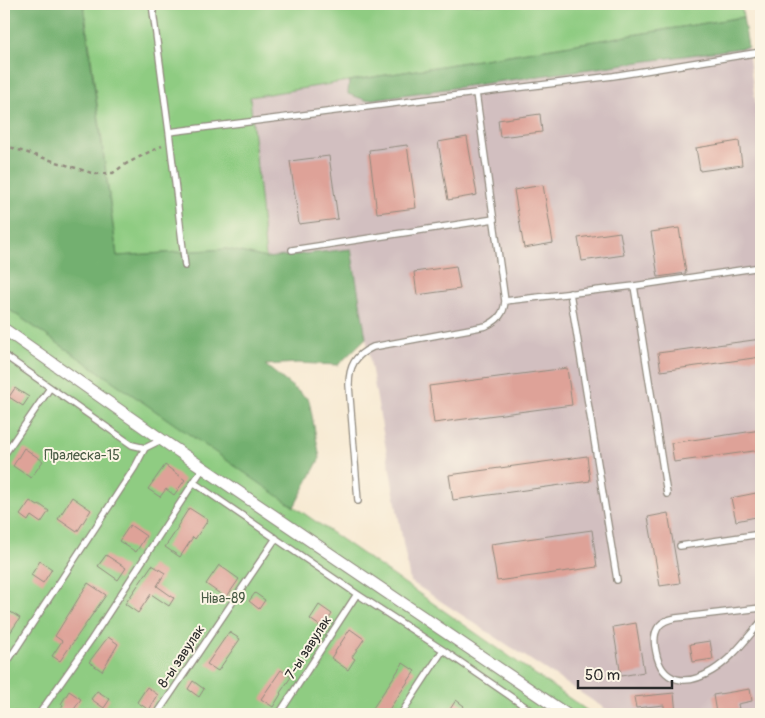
<svg xmlns="http://www.w3.org/2000/svg" width="765" height="718" font-family="Pangolin,sans-serif">
	<style>
		.industrial { fill: #d2bfc0 }
		.green { fill: #8fcc82; stroke: #5d7c56 }
		.forest { fill: #73b070; stroke: #4f6e4e }
		.building { fill: #dea298 }
		.lines { fill: none; stroke-linecap: round; stroke-linejoin: round }
		.lane-casing { stroke: #918a7e; stroke-width: 8 }
		.street-casing { stroke: #918a7e; stroke-width: 13 }
		.path { stroke: #918a7e; stroke-width: 2.5; stroke-dasharray: 4 4; stroke-linecap: butt }
		.lane { stroke: #fff; stroke-width: 5.5 }
		.street { stroke: #fff; stroke-width: 11 }
		.labels { text-anchor: middle; stroke-width: 4; stroke-linejoin: round; paint-order: stroke }
		.park-label { font-size: 14px; fill: #495b45; stroke: #fcf5e5 }
		.street-label { font-size: 14px; fill: #2b2b2b; stroke: #fcf5e5 }
	</style>
	<rect width="100%" height="100%" fill="#fcf5e5"/>
	<filter id="ink" filterUnits="userSpaceOnUse"><feTurbulence type="fractalNoise" baseFrequency=".02" numOctaves="2"/><feDisplacementMap in="SourceGraphic" scale="10" xChannelSelector="R" yChannelSelector="G"/><feConvolveMatrix kernelMatrix="1 2 1 2 8 2 1 2 1" color-interpolation-filters="sRGB"/></filter>
	<filter id="wash" filterUnits="userSpaceOnUse"><feTurbulence type="fractalNoise" baseFrequency=".0096" numOctaves="4" result="noise"/><feDisplacementMap in="SourceGraphic" scale="20" xChannelSelector="R" yChannelSelector="G"/><feGaussianBlur stdDeviation="1.12" result="paint"/><feColorMatrix in="noise" values="0 0 0 0 0 0 0 0 0 0 0 0 0 0 0 0 0 1.4 0 .05"/><feComposite in="paint" operator="in"/></filter>
	<g filter="url(#wash)">
		<rect width="100%" height="100%" fill="#f7e9d1"/>
		<path class="industrial" d="M743,17L761,140V714H613L410,581L366,338L351,250L266,258L249,97Z"/>
		<path class="green" d="M84,4H741L743,17L250,97L266,258L227,249L117,256Z
			M4,306L190,434L592,714H4Z"/>
		<path class="forest" d="M4,4H83L117,256L227,249L266,258L351,249L366,338L338,365L298,363L265,365L309,400L320,458L294,507L4,306Z
			M743,17L748,47L366,100L348,94L349,81Z"/>
		<g id="blocks">
			<path class="building" d="M540,114L542,132L500,137L498,120Z
				M467,137L477,195L448,200L438,142Z
				M739,141L742,165L700,171L696,148Z
				M407,145L416,208L377,213L369,150Z
				M329,156L338,219L299,224L290,161Z
				M543,185L553,243L524,248L514,190Z
				M679,228L686,273L658,277L651,232Z
				M620,232L624,255L582,261L578,238Z
				M456,266L460,289L417,295L414,272Z
				M761,339V357L661,371L658,353Z
				M567,368L572,405L434,423L429,386Z
				M15,388L29,397L23,406L9,397Z
				M761,430V450L674,462L671,443Z
				M24,448L43,461L31,478L13,466Z
				M587,456L590,481L453,500L449,475Z
				M165,465L185,480L174,495L166,489L160,497L148,489Z
				M761,492V516L736,521L731,498Z
				M72,497L91,510L77,532L58,519Z
				M30,501L38,506L39,504L49,511L41,523L31,516L28,521L20,515Z
				M189,508L208,520L195,539L193,537L180,557L165,547L178,528L177,527Z
				M668,513L680,583L660,586L648,517Z
				M130,525L146,536L136,552L119,541Z
				M592,530L597,567L497,581L491,544Z
				M106,555L126,568L118,580L98,566Z
				M40,561L52,569L43,583L31,575Z
				M152,565L165,573L157,586L174,598L169,606L151,594L138,613L125,604Z
				M219,565L239,579L226,598L206,584Z
				M88,583L106,595L60,661L52,656L62,641L55,636Z
				M255,593L265,600L259,609L249,601Z
				M319,605L332,614L323,628L310,619Z
				M9,611L20,618L4,642V619Z
				M636,623L644,672L621,676L613,627Z
				M350,629L364,639L352,657L355,659L348,670L331,658Z
				M229,632L240,639L218,671L207,664Z
				M108,637L118,644L102,671L89,662Z
				M710,641L713,659L693,662L690,644Z
				M403,663L415,671L386,714H369Z
				M281,670L291,677L280,693L281,694L273,707L261,699Z
				M193,681L204,689L199,697L188,689Z
				M147,687L158,695L149,710L137,702Z
				M750,689L752,701L738,704L739,709L716,713L713,695Z
				M69,691L81,699L71,714H57L63,705L61,704Z
				M97,691L110,699L104,708L91,699Z
				M674,693L676,714H664V705L636,708L634,697Z
				M456,700L464,706L459,714H447Z"/>
		</g>
	</g>
	<g filter="url(#ink)">
		<use href="#blocks" fill-opacity="0" stroke="#918a7e" stroke-width="1"/>
		<g class="lines">
			<defs>
				<path id="lane" d="M152,4L169,132L476,93
					M761,52L613,76L476,93L505,301L634,286L761,267
					M169,132L185,266
					M292,250L494,219
					M634,286L667,494
					M570,293L617,580
					M4,355L132,445L145,448L161,440
					M4,455L50,388
					M193,482L357,594L443,650L536,714
					M358,501L349,385C349,366 355,355 373,347L486,326C498,320 504,314 505,301
					M680,546L761,534
					M761,608L676,618C670,619 663,621 659,626C653,634 654,643 656,652C662,684 687,686 712,671C732,659 746,639 761,622
					M4,667L135,467L145,448
					M39,714L91,640L203,468
					M157,714L276,538
					M279,714L357,594
					M401,714L443,650
					M519,714L524,707"/>
				<path id="street" d="M4,329L162,440L566,714"/>
			</defs>
			<use href="#lane" class="lane-casing"/>
			<use href="#street" class="street-casing"/>
			<path class="path" d="M759,4L761,45
				M4,144L15,149L95,174L113,173L124,165L149,152L162,146"/>
			<use href="#lane" class="lane"/>
			<use href="#street" class="street"/>
		</g>
	</g>
	<g class="labels">
		<g class="park-label">
			<text x="82" y="460">Пралеска-15</text>
			<text x="223" y="603">Ніва-89</text>
		</g>
		<g class="street-label">
			<text transform="translate(308 647) rotate(-57)" y="5">7-ы завулак</text>
			<text transform="translate(181 656) rotate(-56)" y="5">8-ы завулак</text>
		</g>
	</g>
	<rect width="765" height="718" fill="none" stroke="#fcf5e5" stroke-width="20"/>
	<path d="M578 680v8h94v-8" fill="none" stroke="#2b2b2b" stroke-width="2.5"/>
	<text x="585" y="680" font-size="15" fill="#2b2b2b" stroke="#fcf5e5" stroke-width="4" paint-order="stroke">50 m</text>
</svg>
